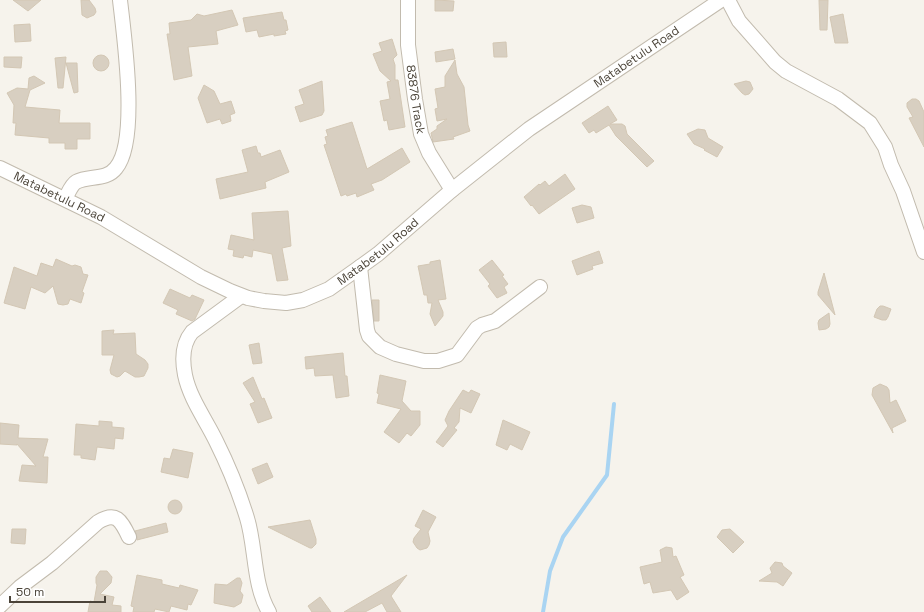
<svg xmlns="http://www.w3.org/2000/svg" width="924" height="612" font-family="'Space Grotesk',sans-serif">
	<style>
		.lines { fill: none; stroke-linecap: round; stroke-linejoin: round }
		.stream { stroke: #a9d4f2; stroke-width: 4 }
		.building { fill: #d8cfc1; stroke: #d3c7b4 }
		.minor-casing { stroke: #c2bbae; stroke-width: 16 }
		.minor { stroke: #fff; stroke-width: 14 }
		.labels { text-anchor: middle; stroke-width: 3; stroke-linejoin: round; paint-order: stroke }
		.street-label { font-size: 12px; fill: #4b4439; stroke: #fff }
	</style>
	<rect width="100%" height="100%" fill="#f6f3ec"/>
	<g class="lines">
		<path class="stream" d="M543,612L550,571L563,537L607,475L614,404"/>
	</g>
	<path class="building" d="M13,0H41L28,11Z
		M81,0H89L95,8L96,12L94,15L87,18L82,15Z
		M435,0L454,1L453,11H435Z
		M819,0H828L827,30H820Z
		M232,10L238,25L216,31L218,44L188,47L192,76L174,80L167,34H170L169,23L191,20L197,14L204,16Z
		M282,12L284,20H286L288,30L285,31L286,34L274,36V34L259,37L257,30L246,32L243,18Z
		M843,14L848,43H835L830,17Z
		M30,24L31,41L15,42L14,25Z
		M392,39L397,55L393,59L395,65V80H398L405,127L389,130L387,120L384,121L380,101L390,99L387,82L391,81L380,71L373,54L382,51L379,43Z
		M506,42L507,57H494L493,43Z
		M453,49L455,59L436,62L435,52Z
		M93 63a8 8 0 1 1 16 0a8 8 0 1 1-16 0Z
		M4,57H22L21,68L4,67Z
		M66,57L63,88H58L55,58Z
		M455,60L457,74L464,87L468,125L470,131L453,137L454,139L433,142L431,133L437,129V126L447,119L437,121L435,109L438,108L435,89L445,87V76Z
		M66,63H77L78,92L74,93Z
		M34,76L45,83L30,90L25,107L60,110L59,123H90V139H77V149H65V143H49V138L15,135L16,123H13L14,105L7,93L17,88L28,89L29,78Z
		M322,81L324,111L322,115L300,122L295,107L304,104L299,90Z
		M746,81L750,82L753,89L749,94L745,95L742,93L734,84Z
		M204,85L214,91L220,104L231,101L235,113L230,115L231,121L222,124L220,119L207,123L198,98Z
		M912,99H916L919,101L924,112V147L909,118L913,117L907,107V103Z
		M608,106L617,120L610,124H622L625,126L627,134L654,161L647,167L616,136L609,125L596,133L594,130L589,133L582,123Z
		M352,122L367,169L402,148L410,162L382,180L371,184L374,190L357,197L356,193L347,196L346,194L341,196L324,145L327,144L325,137L328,136L326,130Z
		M698,129L705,130L708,138L723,147L717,157L704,150L705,149L694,144L687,134Z
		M256,146L258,153H260L261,157L280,150L289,172L265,182L266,188L220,199L216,179L248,172L242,150Z
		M565,174L575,189L539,214L532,205L531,206L524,197L539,184L540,185L545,181L549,186Z
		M582,205L591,207L594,218L577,223L572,208Z
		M288,211L291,246L282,248L288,280L277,281L272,254L253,250L252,257L244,255L243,258L233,256L234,250L228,249L231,235L254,240L252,213Z
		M599,251L603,263L592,266L593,269L577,275L572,261Z
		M56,259L72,266L75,265L81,267L83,274L88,275L82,292L84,293L81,303L70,299L68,304L63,305L58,304L53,286L45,293L31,287L25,309L4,303L14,267L37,276L41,263L53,267Z
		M440,260L446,299L438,300L443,312V316L435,326L430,314L432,303H428L427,295H424L418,266L430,264V262Z
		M492,260L504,275L502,276L508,284L504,287L507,293L497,298L488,286L490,284L479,270Z
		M824,273L835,315L818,295V292Z
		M170,289L190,298L192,295L204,300L195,319L192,321L176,314L178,310L163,303Z
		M372,300H379V321H374Z
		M880,306H883L891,309L888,317L886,320H882L874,317L877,309Z
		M829,313L830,324L829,327L826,329L819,330L818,323L819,320Z
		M114,330L113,334L135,333L136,354L145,360L148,364V368L144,376L139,377H135L125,371L120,376L117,377L111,374L110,370L114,355H102V331Z
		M259,343L262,363L253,364L249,345Z
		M343,353L345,376H347L349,396L336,398L333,375L315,376L314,368L306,369L305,357Z
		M380,375L406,381L402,401L411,411H420V425L411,436L407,433L399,443L384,432L401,409L377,403L379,394L377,393Z
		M253,377L262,399L264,398L272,418L258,423L250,404L255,402L243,383Z
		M880,384L887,387L889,390L890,403L896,400L906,421L892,428L893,433L872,395L873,388Z
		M463,390L469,393L471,390L480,394L471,413L460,408L459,422L454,428L457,430L443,447L436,442L448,426L445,420L449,411Z
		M503,420L530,432L522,450L510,444L507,450L496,445Z
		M99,421L112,422V427L124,428L123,439L115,438L114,449L97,447L95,460L81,458V455H74L76,424L99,426Z
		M0,423L19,425L18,438L48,439L43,457H48L47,483L19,481L22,465L36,466L17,444V445L0,444Z
		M173,449L193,453L188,478L161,472L164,458L170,459Z
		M267,463L273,477L258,484L252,469Z
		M168 507a7 7 0 1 1 14 0a7 7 0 1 1-14 0Z
		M423,510L436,517L428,532L430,541L429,545L427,548L420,550L417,548L413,542L414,538L421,529L415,526Z
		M310,520L316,539V544L312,548H310L268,527Z
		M166,523L168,532L137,540V537L135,531Z
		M12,529H26L25,544L11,543Z
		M730,529L744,542L733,553L717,537L722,530Z
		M666,547L672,548L673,557L676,556L684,575L680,577L689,592L677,600L671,590L653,593L650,582L644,584L640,567L662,562L660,550Z
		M775,562L782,563L783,566L792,573L783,586L777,582L759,581L772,573L770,568Z
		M100,571H107L112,577L111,583L100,594L114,597L112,605L121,606V612H88L90,601L94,602L97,585L96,583V577Z
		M137,575L162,580V584L179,588L180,585L198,590L191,605L188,604L187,610L171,606L169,612L155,609L154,612H133L134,607L131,606Z
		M407,575L391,596L401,612H387L382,603L365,612H344Z
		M237,578H240L242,583L240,591L243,595L241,603L234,607L214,603L215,584L227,585Z
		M320,597L331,612H312L308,606Z"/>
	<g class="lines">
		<defs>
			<g id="minor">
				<path id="s1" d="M408,0V45L415,99L421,134L429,153L452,190"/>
				<path d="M728,0L739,21L775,62L786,71L838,99L870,123L885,147L891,165L903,191L924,252"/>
				<path id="s2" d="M0,168L101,217L201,277L230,291L248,298L264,301L286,303L303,300L329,289L360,267L378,254L452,190L529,129L721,0"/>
				<path d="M65,199C68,194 71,185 76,182C89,175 106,181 116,168C139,141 124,36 120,0"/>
				<path d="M360,267L367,330L369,336L380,347L396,354L424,361H438L457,355L477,328L482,325L495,321L540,287"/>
				<path d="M241,296L192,332C182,344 182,360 185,375C190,399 206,420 216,441C228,465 239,492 247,518C256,547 253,585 269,612"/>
				<path d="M0,606L20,587L52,563L98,522C116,511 121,520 129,537"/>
			</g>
		</defs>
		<use href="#minor" class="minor-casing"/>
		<use href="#minor" class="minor"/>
	</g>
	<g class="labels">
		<g class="street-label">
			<text dy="4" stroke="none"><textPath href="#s2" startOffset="750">Matabetulu Road</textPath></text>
			<text dy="4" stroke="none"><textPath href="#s1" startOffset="100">83876 Track</textPath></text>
			<text dy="4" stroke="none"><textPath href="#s2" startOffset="66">Matabetulu Road</textPath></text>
			<text dy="4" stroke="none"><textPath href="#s2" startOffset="426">Matabetulu Road</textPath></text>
		</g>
	</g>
	<path d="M10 596v6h95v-6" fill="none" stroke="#4b4439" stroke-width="2"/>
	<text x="16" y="596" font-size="12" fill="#4b4439" stroke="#ffffff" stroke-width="3" paint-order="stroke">50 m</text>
</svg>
